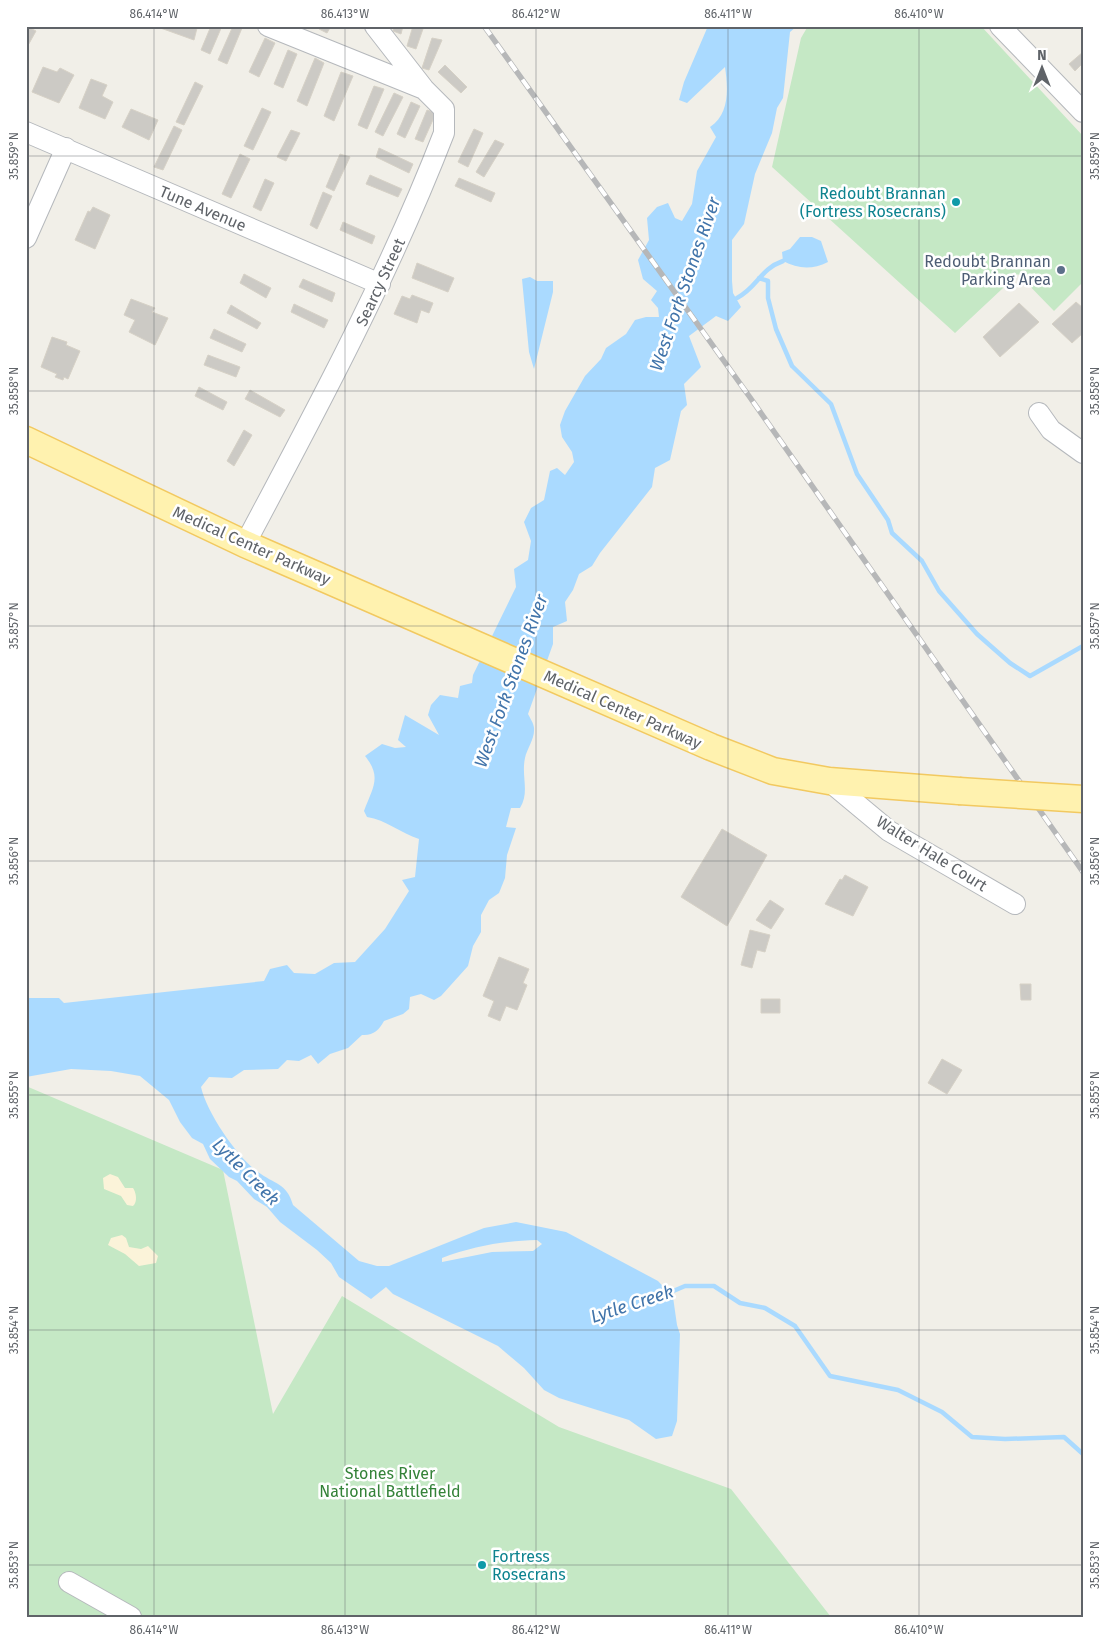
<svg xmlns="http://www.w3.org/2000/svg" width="1109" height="1643" font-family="'Fira Sans',sans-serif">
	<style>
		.green { fill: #c5e8c5 }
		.sand { fill: #fbf3d9 }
		.water { fill: #aadaff; fill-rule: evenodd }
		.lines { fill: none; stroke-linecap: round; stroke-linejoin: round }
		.stream { stroke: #aadaff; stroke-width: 4.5 }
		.building { fill: #cccac5; stroke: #d6d1c6 }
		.minor-casing { stroke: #b5b8bc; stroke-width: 22 }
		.major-casing { stroke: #f2c960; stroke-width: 29 }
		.minor { stroke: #fff; stroke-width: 20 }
		.major { stroke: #fff2af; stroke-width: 26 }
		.rail-casing { stroke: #b6b7b8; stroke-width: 5.5 }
		.rail { stroke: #fff; stroke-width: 4; stroke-dasharray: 11; stroke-linecap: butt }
		.major-bridge-casing { stroke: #f2c960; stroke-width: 29; stroke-linecap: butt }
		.major-bridge { stroke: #fff2af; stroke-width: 26 }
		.ticks { fill: none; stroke: #5f6368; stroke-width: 1; stroke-opacity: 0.45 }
		.culture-dot { fill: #0f9aa8; stroke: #fff; stroke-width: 2 }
		.service-dot { fill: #5c6f8a; stroke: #fff; stroke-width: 2 }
		.labels { text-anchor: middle; stroke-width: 5; stroke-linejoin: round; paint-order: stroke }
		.culture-label { font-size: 16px; fill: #0d838f; stroke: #fff; text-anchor: end }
		.street-label { font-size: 16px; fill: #5f6368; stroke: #fff }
		.service-label { font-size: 16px; fill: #4e5e75; stroke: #fff; text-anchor: end }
		.park-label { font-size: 16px; fill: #348238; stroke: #fff }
		.water-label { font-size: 18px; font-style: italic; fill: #4174aa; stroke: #fff }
		.neatline { fill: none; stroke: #5f6368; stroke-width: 2 }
		.ticks-label { font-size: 12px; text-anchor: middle; fill: #5f6368 }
	</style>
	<rect width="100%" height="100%" fill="#f1efe8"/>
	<path class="green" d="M808,26H981L1083,136V282L1054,311L1018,274L955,333L772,167L801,38Z
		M26,1086L223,1170L273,1414L342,1296L559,1427L731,1489L831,1617H26Z"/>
	<path class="sand" d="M110,1174L118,1177L125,1188H133C136,1192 138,1202 133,1206L127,1205L121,1196L104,1189L103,1178Z
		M122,1235L126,1238L129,1247L141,1249L148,1246L158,1256L156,1263L139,1266L125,1254L108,1245L111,1238Z"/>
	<path class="water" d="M708,26H797L790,32L783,98L777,108L772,133L755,174L744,224L732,240V281L733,293L741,307L728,321L716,316L689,336L701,367L684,384L687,405L681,411L670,460L655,468L652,487L600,553L592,566L579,574L573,590L565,602L567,621L553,627V644L528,714C530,718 534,724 534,728C535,739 527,748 525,758C521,776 530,792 520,808H511L506,827L516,828L507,855L505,878L499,893L489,900L481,915V932L473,946L468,966L441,996L434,1000L421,994L410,997L409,1009L403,1014L384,1021C379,1030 373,1036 362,1035L348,1048L330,1054L318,1064L311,1055L299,1061L287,1060L278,1069L244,1070L232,1078L209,1077L201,1087C207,1113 237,1157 258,1172C274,1184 287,1183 293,1205L359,1261L377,1266H389L484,1228L516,1222L566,1232L658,1281L673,1297L677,1325L680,1334L677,1421L672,1436L656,1439L629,1420L559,1398L544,1390L524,1368L498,1346L393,1294L386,1287L371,1299L339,1277L331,1263L317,1250L280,1222L267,1207L254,1199L237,1181L229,1177L210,1159L203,1144L192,1138L180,1122L169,1100L140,1076L111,1071L71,1069L26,1077V998H59L64,1003L264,981L270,969L287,965L294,973L315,974L334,963L355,962L385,929L409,891L402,880L415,877L419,839C401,833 386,820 367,817L364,811C373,787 382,777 365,756L382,744L395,748L406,747L398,740L405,715L439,735L428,715L431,705L440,695L458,698L460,686L472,683L473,675L516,587L514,569L528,560L531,541L524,522L531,508L544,500L550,471L557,468L565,475L574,462L572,452L562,437L560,425L565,411L585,376L601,359L606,348L626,334L635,320L646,317H659L658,308L651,300L657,291L643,279L638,260L649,240L647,218L657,207L668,203L675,218L682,221L692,204L697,171L716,137L710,127C730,114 728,88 725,67L687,103L679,100L684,82ZM537,1240L542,1244L533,1251L492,1252L442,1262V1258C474,1246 503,1241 537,1240Z
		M800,237H812L821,241L828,262C812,270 798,269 783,261L782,252L790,249Z
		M530,277L537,281H553V292L534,369L529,352L522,279Z"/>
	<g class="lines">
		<path class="stream" d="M759,278L768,281V298L776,329L792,366L831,404L857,474L888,520L892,533L922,561L939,591L977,634L1010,663L1030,676L1083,646
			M737,298C757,288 760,269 783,261
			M664,1295L685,1286H714L740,1303L765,1308L795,1326L830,1376L898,1390L942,1412L972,1437L1005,1439L1064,1437L1083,1454"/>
	</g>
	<path class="building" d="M26,26L36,31L26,49Z
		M155,26H192L197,28L194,40Z
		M211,26H222L210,54L201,50Z
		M233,26L242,28L227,64L218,60Z
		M321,26H331L327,33L319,29Z
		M394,26H403L401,34L393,31Z
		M413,26H424L416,49L407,46Z
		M265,38L275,43L259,77L249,72Z
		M432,38L442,40L429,70L422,68Z
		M288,50L297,54L283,88L274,84Z
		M1083,52V63L1075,71L1069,64Z
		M315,58L324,63L307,106L297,101Z
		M445,65L467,87L461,93L438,72Z
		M43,67L57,72L60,68L74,75L59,103L32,92Z
		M341,72L353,76L334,121L324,116Z
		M91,79L107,85L102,96L113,102L105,119L79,108Z
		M195,82L203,86L184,125L176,122Z
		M374,86L384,89L367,129L358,125Z
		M394,93L403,97L383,136L375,132Z
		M411,102L420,106L405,138L397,134Z
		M262,108L271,112L253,150L244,146Z
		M131,109L158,120L149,140L122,127Z
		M427,110L436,113L423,142L415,139Z
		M174,126L182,130L163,170L154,167Z
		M474,129L483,133L468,167L458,162Z
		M291,130L300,133L286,161L277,157Z
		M495,140L504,144L484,177L476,172Z
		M379,148L413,164L409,173L376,157Z
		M240,154L250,159L231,198L222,194Z
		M340,154L350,157L334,191L326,187Z
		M370,175L402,189L398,197L366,184Z
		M459,178L495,193L491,202L455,186Z
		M265,179L274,183L261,211L253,207Z
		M323,192L332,196L317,229L310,225Z
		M93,207L110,215L95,249L75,240L88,211L90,212Z
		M343,222L375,236L372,244L340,230Z
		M417,263L454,278L448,292L412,278Z
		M244,274L271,288L266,298L240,283Z
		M303,279L335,293L332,302L299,287Z
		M412,295L433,303L429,313L421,310L417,323L394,314L402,296L410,299Z
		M131,299L155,308L152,312L168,318L155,345L129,332L135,320L124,315Z
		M1076,302L1083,308V333L1072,343L1052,324Z
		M1019,303L1039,322L1000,357L983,337Z
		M294,304L328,320L324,328L291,312Z
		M231,305L261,323L257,329L227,313Z
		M214,329L246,344L242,352L210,338Z
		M52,337L67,342L66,345L80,351L68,379L64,377L63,380L55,377L57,374L41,367Z
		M208,355L240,367L236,377L204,365Z
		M199,387L227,402L223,410L195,396Z
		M250,390L285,410L280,417L245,399Z
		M244,430L252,435L234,466L227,461Z
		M722,829L767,855L727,926L681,897Z
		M845,875L868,887L853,916L825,904L840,879L842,880Z
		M770,900L784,909L771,929L756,920Z
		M750,930L770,935L765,952L757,950L752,968L741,965Z
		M499,957L529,969L523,983L527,985L517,1010L506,1006L500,1021L488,1016L494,1001L483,996Z
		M1020,984H1031V1000H1021Z
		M761,999H780V1013H761Z
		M942,1059L962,1070L947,1094L928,1083Z"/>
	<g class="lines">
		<defs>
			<path id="minor" d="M268,26L424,89
				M1000,26L1083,112
				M26,132L380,284
				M26,238L66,148
				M1039,413L1051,430L1083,453
				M245,544C317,409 389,275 444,133V109L424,89L375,26
				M829,781L889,831L1015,904
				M69,1582L131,1617"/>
			<path id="major" d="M26,440L245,544L711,747L773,771L829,781L959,791"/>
		</defs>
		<use href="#minor" class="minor-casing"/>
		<use href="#major" class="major-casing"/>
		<use href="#minor" class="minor"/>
		<use href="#major" class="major"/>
		<defs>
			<path id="rail" d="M484,26L749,396L1083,872"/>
		</defs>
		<use href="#rail" class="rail-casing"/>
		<use href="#rail" class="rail"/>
		<defs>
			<path id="major-bridge" d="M959,791L1083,799"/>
		</defs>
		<use href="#major-bridge" class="major-bridge-casing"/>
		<use href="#major-bridge" class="major-bridge"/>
	</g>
	<path class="ticks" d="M154,26V1617M345,26V1617M536,26V1617M728,26V1617M919,26V1617M26,156H1083M26,391H1083M26,626H1083M26,861H1083M26,1095H1083M26,1330H1083M26,1565H1083"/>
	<g class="culture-dot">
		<circle cx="956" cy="202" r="5"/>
		<circle cx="482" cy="1565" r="5"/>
	</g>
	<circle class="service-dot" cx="1061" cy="270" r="5"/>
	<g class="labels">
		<g class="culture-label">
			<text x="946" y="199">Redoubt Brannan<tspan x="946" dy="18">(Fortress Rosecrans)</tspan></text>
			<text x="492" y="1562" text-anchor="start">Fortress<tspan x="492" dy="18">Rosecrans</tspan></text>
		</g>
		<g class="street-label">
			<text transform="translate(203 208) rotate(23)" y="6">Tune Avenue</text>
			<text transform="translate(380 282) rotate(-65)" y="6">Searcy Street</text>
			<text transform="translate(252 545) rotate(24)" y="6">Medical Center Parkway</text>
			<text transform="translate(623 709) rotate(24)" y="6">Medical Center Parkway</text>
			<text transform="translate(932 853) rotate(32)" y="6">Walter Hale Court</text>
		</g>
		<g class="service-label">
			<text x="1051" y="267">Redoubt Brannan<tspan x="1051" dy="18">Parking Area</tspan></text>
		</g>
		<g class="park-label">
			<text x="390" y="1479">Stones River<tspan x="390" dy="18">National Battlefield</tspan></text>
		</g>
		<g class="water-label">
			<text transform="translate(685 284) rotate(-71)" y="6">West Fork Stones River</text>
			<text transform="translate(511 681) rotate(-70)" y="6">West Fork Stones River</text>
			<text transform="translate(246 1172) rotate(45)" y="6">Lytle Creek</text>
			<text transform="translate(632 1304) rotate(-18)" y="6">Lytle Creek</text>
		</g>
	</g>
	<rect width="1109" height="1643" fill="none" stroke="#ffffff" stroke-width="55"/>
	<g transform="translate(1042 68)" stroke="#ffffff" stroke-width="4" paint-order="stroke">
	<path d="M0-4L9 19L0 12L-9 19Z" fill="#5f6368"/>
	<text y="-8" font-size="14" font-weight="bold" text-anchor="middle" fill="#5f6368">N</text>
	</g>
	<rect x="28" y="28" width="1054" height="1588" class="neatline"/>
	<g class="ticks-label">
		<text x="154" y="18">86.414°W</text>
		<text x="345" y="18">86.413°W</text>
		<text x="536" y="18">86.412°W</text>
		<text x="728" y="18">86.411°W</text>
		<text x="919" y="18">86.410°W</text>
		<text transform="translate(14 156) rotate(-90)" y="4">35.859°N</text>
		<text transform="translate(1095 156) rotate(-90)" y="4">35.859°N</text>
		<text transform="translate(14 391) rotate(-90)" y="4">35.858°N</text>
		<text transform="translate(1095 391) rotate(-90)" y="4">35.858°N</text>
		<text transform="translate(14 626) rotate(-90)" y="4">35.857°N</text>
		<text transform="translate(1095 626) rotate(-90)" y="4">35.857°N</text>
		<text transform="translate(14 861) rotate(-90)" y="4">35.856°N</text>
		<text transform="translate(1095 861) rotate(-90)" y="4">35.856°N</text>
		<text transform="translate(14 1095) rotate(-90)" y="4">35.855°N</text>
		<text transform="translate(1095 1095) rotate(-90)" y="4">35.855°N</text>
		<text transform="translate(14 1330) rotate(-90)" y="4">35.854°N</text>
		<text transform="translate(1095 1330) rotate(-90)" y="4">35.854°N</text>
		<text transform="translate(14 1565) rotate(-90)" y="4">35.853°N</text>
		<text transform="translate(1095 1565) rotate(-90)" y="4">35.853°N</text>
		<text x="154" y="1634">86.414°W</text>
		<text x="345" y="1634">86.413°W</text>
		<text x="536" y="1634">86.412°W</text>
		<text x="728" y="1634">86.411°W</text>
		<text x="919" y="1634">86.410°W</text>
	</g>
</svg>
